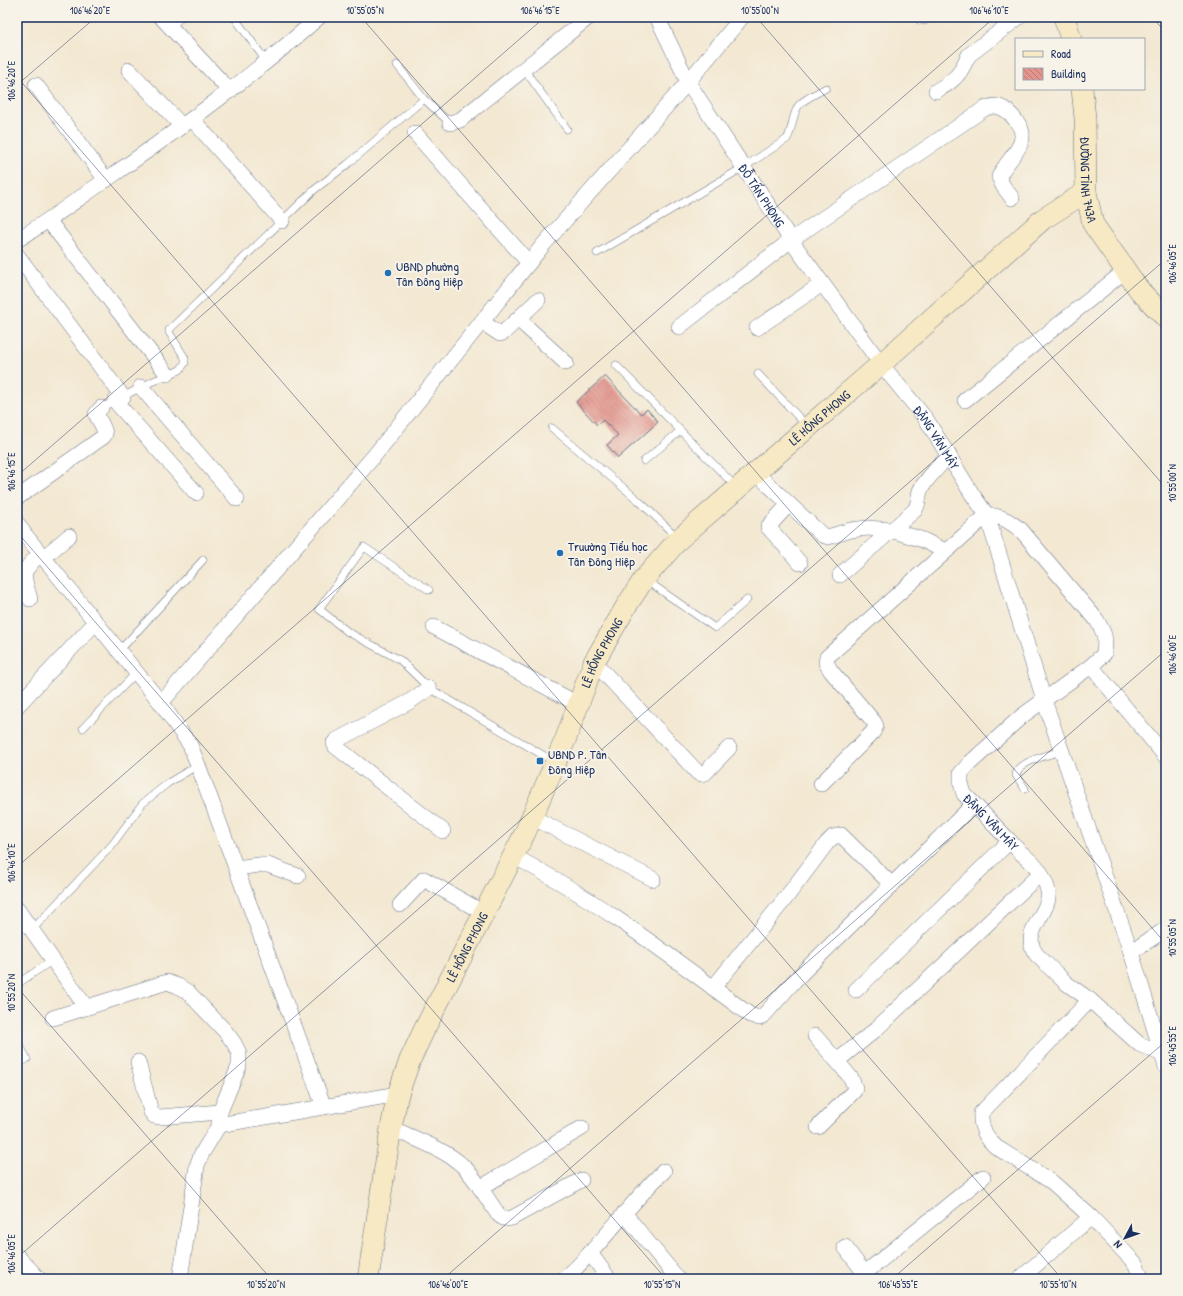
<svg xmlns="http://www.w3.org/2000/svg" width="1183" height="1296" font-family="'Patrick Hand',sans-serif">
	<style>
		.building { fill: url(#building-back-hatch) }
		.lines { fill: none; stroke-linecap: round; stroke-linejoin: round }
		.service-casing { stroke: #677087; stroke-width: 8 }
		.minor-casing { stroke: #677087; stroke-width: 16 }
		.secondary-casing { stroke: #677087; stroke-width: 22 }
		.service { stroke: #fff; stroke-width: 7 }
		.minor { stroke: #fff; stroke-width: 15 }
		.secondary { stroke: #f6e9c3; stroke-width: 21 }
		.ticks { fill: none; stroke: #1b2f5e; stroke-width: 1; stroke-opacity: 0.45 }
		.poi-dot { fill: #1f6fb2; stroke: #f7f3e8; stroke-width: 1.5 }
		.labels { text-anchor: middle; stroke-width: 4; stroke-linejoin: round; paint-order: stroke }
		.street-label { font-size: 13px; fill: #1b2f5e; stroke: #f7f3e8 }
		.poi-label { font-size: 13px; fill: #1b2f5e; stroke: #f7f3e8; text-anchor: start }
		.neatline { fill: none; stroke: #1b2f5e; stroke-width: 1.5 }
		.ticks-label { font-size: 10px; text-anchor: middle; fill: #1b2f5e }
	</style>
	<defs>
		<pattern id="building-back-hatch" width="6" height="6" patternUnits="userSpaceOnUse"><rect width="6" height="6" fill="#e3958d"/><path d="M-1 5l2 2M0 0l6 6M5-1l2 2" fill="none" stroke="#b77a76"/></pattern>
	</defs>
	<rect width="100%" height="100%" fill="#f7f3e8"/>
	<filter id="ink" filterUnits="userSpaceOnUse"><feTurbulence type="fractalNoise" baseFrequency=".025" numOctaves="2"/><feDisplacementMap in="SourceGraphic" scale="8" xChannelSelector="R" yChannelSelector="G"/><feConvolveMatrix kernelMatrix="1 2 1 2 8 2 1 2 1" color-interpolation-filters="sRGB"/></filter>
	<filter id="wash" filterUnits="userSpaceOnUse"><feTurbulence type="fractalNoise" baseFrequency=".012" numOctaves="4" result="noise"/><feDisplacementMap in="SourceGraphic" scale="16" xChannelSelector="R" yChannelSelector="G"/><feGaussianBlur stdDeviation="0.9" result="paint"/><feColorMatrix in="noise" values="0 0 0 0 0 0 0 0 0 0 0 0 0 0 0 0 0 1.4 0 .05"/><feComposite in="paint" operator="in"/></filter>
	<g filter="url(#wash)">
		<rect width="100%" height="100%" fill="#f3e8d2"/>
		<g id="blocks">
			<path class="building" d="M605,376L641,414L647,409L658,422L618,458L607,445L618,435L603,420L597,425L576,402Z"/>
		</g>
	</g>
	<g filter="url(#ink)">
		<use href="#blocks" fill-opacity="0" stroke="#677087" stroke-width="1"/>
		<g class="lines">
			<defs>
				<path id="service" d="M234,17L266,61
					M171,27L181,17
					M397,65L424,99L450,123
					M524,69L567,129
					M597,253L744,167L787,139C793,129 792,114 799,105C804,99 819,92 826,88
					M616,365L736,487
					M758,374L807,426
					M101,408L151,382L180,370L185,363V358L169,332V330L171,328L314,190L348,164L424,99
					M552,428L638,500L678,538
					M644,461L680,431
					M646,580L715,628L747,600
					M429,590L364,547L319,609L348,632L400,660L429,688L553,761
					M119,651L203,560
					M83,728L136,673
					M1025,789L1016,775C1018,761 1049,755 1061,751
					M32,930L112,845L142,804L168,783L198,765
					M17,984L53,960
					M17,1040L27,1059L17,1064"/>
				<g id="minor">
					<path d="M161,17L230,91"/>
					<path id="s1" d="M657,17L688,82L795,246L881,364L926,419L972,494L987,515L1044,700L1131,952L1166,1067"/>
					<path d="M922,17H923"/>
					<path d="M129,70L182,126"/>
					<path d="M36,85L106,180"/>
					<path d="M936,91C946,85 955,80 961,70C964,65 966,60 969,55L1019,17"/>
					<path d="M192,119L282,221"/>
					<path d="M450,123L460,120L589,17"/>
					<path d="M415,133L529,263"/>
					<path d="M48,220L167,374"/>
					<path d="M17,240C49,221 79,198 110,177C182,127 253,76 319,17"/>
					<path d="M17,255L123,397"/>
					<path d="M518,319L566,363"/>
					<path d="M482,322L500,334L503,333L538,300"/>
					<path d="M679,327L791,240L984,109C992,105 999,105 1007,111C1012,115 1015,119 1019,125C1031,145 1005,160 999,177L1003,186L1012,198"/>
					<path d="M757,328L822,284"/>
					<path d="M141,387L237,499"/>
					<path d="M965,400L1125,271"/>
					<path d="M115,401L196,493"/>
					<path d="M756,473L822,535L828,537L851,530L867,528L891,530L923,540L945,551"/>
					<path d="M17,498L103,437L105,434C104,426 99,421 96,414L101,408"/>
					<path d="M789,504L768,527L800,563"/>
					<path d="M17,523L26,536L161,703L190,745L198,765L324,1107"/>
					<path d="M43,558L69,536"/>
					<path d="M840,575L915,510C919,504 918,497 920,491C924,480 941,465 949,455"/>
					<path d="M30,599C22,571 20,574 40,554"/>
					<path d="M434,627L578,704"/>
					<path d="M594,662L698,773L702,774L705,773L729,748"/>
					<path d="M1091,666L1166,757"/>
					<path d="M429,688L409,702L337,740L334,743L335,746L443,831"/>
					<path d="M161,703L374,456L544,244L688,82L742,17"/>
					<path d="M17,706L96,622"/>
					<path id="s2" d="M821,784L873,732L876,726L874,722L831,671L826,663L827,657L987,515C1002,516 1009,521 1021,530L1096,619C1105,634 1106,636 1104,654L1091,666L1022,716L970,763L961,773V783L964,794C983,813 1001,832 1020,852C1027,858 1037,866 1041,874C1044,879 1047,886 1048,891C1052,913 1019,931 1036,954L1066,983L1090,1000L1139,1044L1162,1054L1166,1053"/>
					<path d="M532,817L653,879"/>
					<path d="M513,856C598,900 674,959 750,1015L759,1018L765,1014L795,980L974,804"/>
					<path d="M236,868L259,865H268L298,876"/>
					<path d="M400,905L424,879L484,913"/>
					<path d="M17,909L86,1007"/>
					<path d="M1131,952L1166,929"/>
					<path d="M713,988L785,899L827,843L833,837L841,835L892,885"/>
					<path d="M856,990L1010,841"/>
					<path d="M1090,1000L981,1113C980,1126 986,1138 996,1147L1052,1182L1091,1217L1135,1263L1142,1279"/>
					<path d="M53,1018L167,982L178,986L188,992L225,1031L234,1043L239,1053V1066L220,1112L219,1125L398,1094"/>
					<path d="M815,1036L837,1061"/>
					<path d="M138,1062L151,1112L154,1116L160,1117L220,1112"/>
					<path d="M818,1127L854,1091L855,1088L851,1078L837,1061L874,1031L1041,873"/>
					<path d="M391,1128C413,1138 447,1150 464,1167C477,1180 487,1199 498,1214C503,1219 505,1219 512,1218L581,1180"/>
					<path d="M480,1188L582,1128"/>
					<path d="M624,1213L678,1279"/>
					<path d="M845,1247L869,1279"/>
					<path d="M590,1253L609,1279"/>
					<path d="M17,1256L39,1279"/>
					<path d="M865,1273L983,1177"/>
					<path d="M1022,1277L1091,1217"/>
					<path d="M180,1279L197,1166L201,1155L219,1125"/>
					<path d="M564,1279C601,1247 628,1204 664,1171"/>
				</g>
				<g id="secondary">
					<path d="M1064,17L1071,39"/>
					<path id="s3" d="M1082,89L1085,118L1086,192L1093,224L1140,291L1166,318"/>
					<path id="s4" d="M368,1279L391,1128L398,1094L410,1060L425,1028L525,833L566,738L594,662L627,605L644,579L679,539L881,364L1043,219L1086,192"/>
				</g>
			</defs>
			<use href="#service" class="service-casing"/>
			<use href="#minor" class="minor-casing"/>
			<use href="#secondary" class="secondary-casing"/>
			<use href="#service" class="service"/>
			<use href="#minor" class="minor"/>
			<use href="#secondary" class="secondary"/>
		</g>
	</g>
	<path class="ticks" d="M361,17L1166,944M756,17L1166,488M1152,17L1166,33M17,77L1062,1279M17,85L96,17M17,476L545,17M17,532L666,1279M17,867L995,17M17,987L271,1279M17,1258L1166,259M443,1279L1166,650M892,1279L1166,1041"/>
	<g class="poi-dot">
		<circle cx="388" cy="273" r="4"/>
		<circle cx="560" cy="553" r="4"/>
		<rect x="536" y="757" width="8" height="8" rx="2"/>
	</g>
	<g class="labels">
		<g class="street-label">
			<text dy="5" stroke="none"><textPath href="#s3" startOffset="91">ĐƯỜNG TỈNH 743A</textPath></text>
			<text dy="5" stroke="none"><textPath href="#s1" startOffset="207">ĐỖ TẤN PHONG</textPath></text>
			<text dy="5" stroke="none"><textPath href="#s4" startOffset="998">LÊ HỒNG PHONG</textPath></text>
			<text dy="5" stroke="none"><textPath href="#s1" startOffset="506">ĐẶNG VĂN MÂY</textPath></text>
			<text dy="5" stroke="none"><textPath href="#s4" startOffset="674">LÊ HỒNG PHONG</textPath></text>
			<text dy="5" stroke="none"><textPath href="#s2" startOffset="819">ĐẶNG VĂN MÂY</textPath></text>
			<text dy="5" stroke="none"><textPath href="#s4" startOffset="350">LÊ HỒNG PHONG</textPath></text>
		</g>
		<g class="poi-label">
			<text x="396" y="271">UBND phường<tspan x="396" dy="15">Tân Đông Hiệp</tspan></text>
			<text x="568" y="551">Truường Tiểu học<tspan x="568" dy="15">Tân Đông Hiệp</tspan></text>
			<text x="548" y="759">UBND P. Tân<tspan x="548" dy="15">Đông Hiệp</tspan></text>
		</g>
	</g>
	<rect width="1183" height="1296" fill="none" stroke="#f7f3e8" stroke-width="44"/>
	<rect x="1015" y="38" width="130" height="52" fill="#f7f3e8" stroke="#9fa5b1"/>
	<rect x="1023" y="51" width="20" height="6" fill="#f6e9c3" stroke="#9fa5b1"/>
	<text x="1051" y="58" font-size="12" fill="#1b2f5e">Road</text>
	<rect x="1023" y="68" width="20" height="12" fill="url(#building-back-hatch)" stroke="#9fa5b1"/>
	<text x="1051" y="78" font-size="12" fill="#1b2f5e">Building</text>
	<g transform="translate(1125 1238) rotate(229)" stroke="#f7f3e8" stroke-width="3" paint-order="stroke">
	<path d="M0-3L7 15L0 10L-7 15Z" fill="#1b2f5e"/>
	<text y="-6" font-size="11" font-weight="bold" text-anchor="middle" fill="#1b2f5e">N</text>
	</g>
	<rect x="22" y="22" width="1139" height="1252" class="neatline"/>
	<g class="ticks-label">
		<text x="90" y="14">106°46'20"E</text>
		<text x="365" y="14">10°55'05"N</text>
		<text x="540" y="14">106°46'15"E</text>
		<text x="760" y="14">10°55'00"N</text>
		<text x="989" y="14">106°46'10"E</text>
		<text transform="translate(11 81) rotate(-90)" y="4">106°46'20"E</text>
		<text transform="translate(1172 264) rotate(-90)" y="4">106°46'05"E</text>
		<text transform="translate(11 472) rotate(-90)" y="4">106°46'15"E</text>
		<text transform="translate(1172 483) rotate(-90)" y="4">10°55'00"N</text>
		<text transform="translate(1172 655) rotate(-90)" y="4">106°46'00"E</text>
		<text transform="translate(11 863) rotate(-90)" y="4">106°46'10"E</text>
		<text transform="translate(1172 938) rotate(-90)" y="4">10°55'05"N</text>
		<text transform="translate(11 993) rotate(-90)" y="4">10°55'20"N</text>
		<text transform="translate(1172 1046) rotate(-90)" y="4">106°45'55"E</text>
		<text transform="translate(11 1254) rotate(-90)" y="4">106°46'05"E</text>
		<text x="266" y="1288">10°55'20"N</text>
		<text x="448" y="1288">106°46'00"E</text>
		<text x="662" y="1288">10°55'15"N</text>
		<text x="898" y="1288">106°45'55"E</text>
		<text x="1058" y="1288">10°55'10"N</text>
	</g>
</svg>
